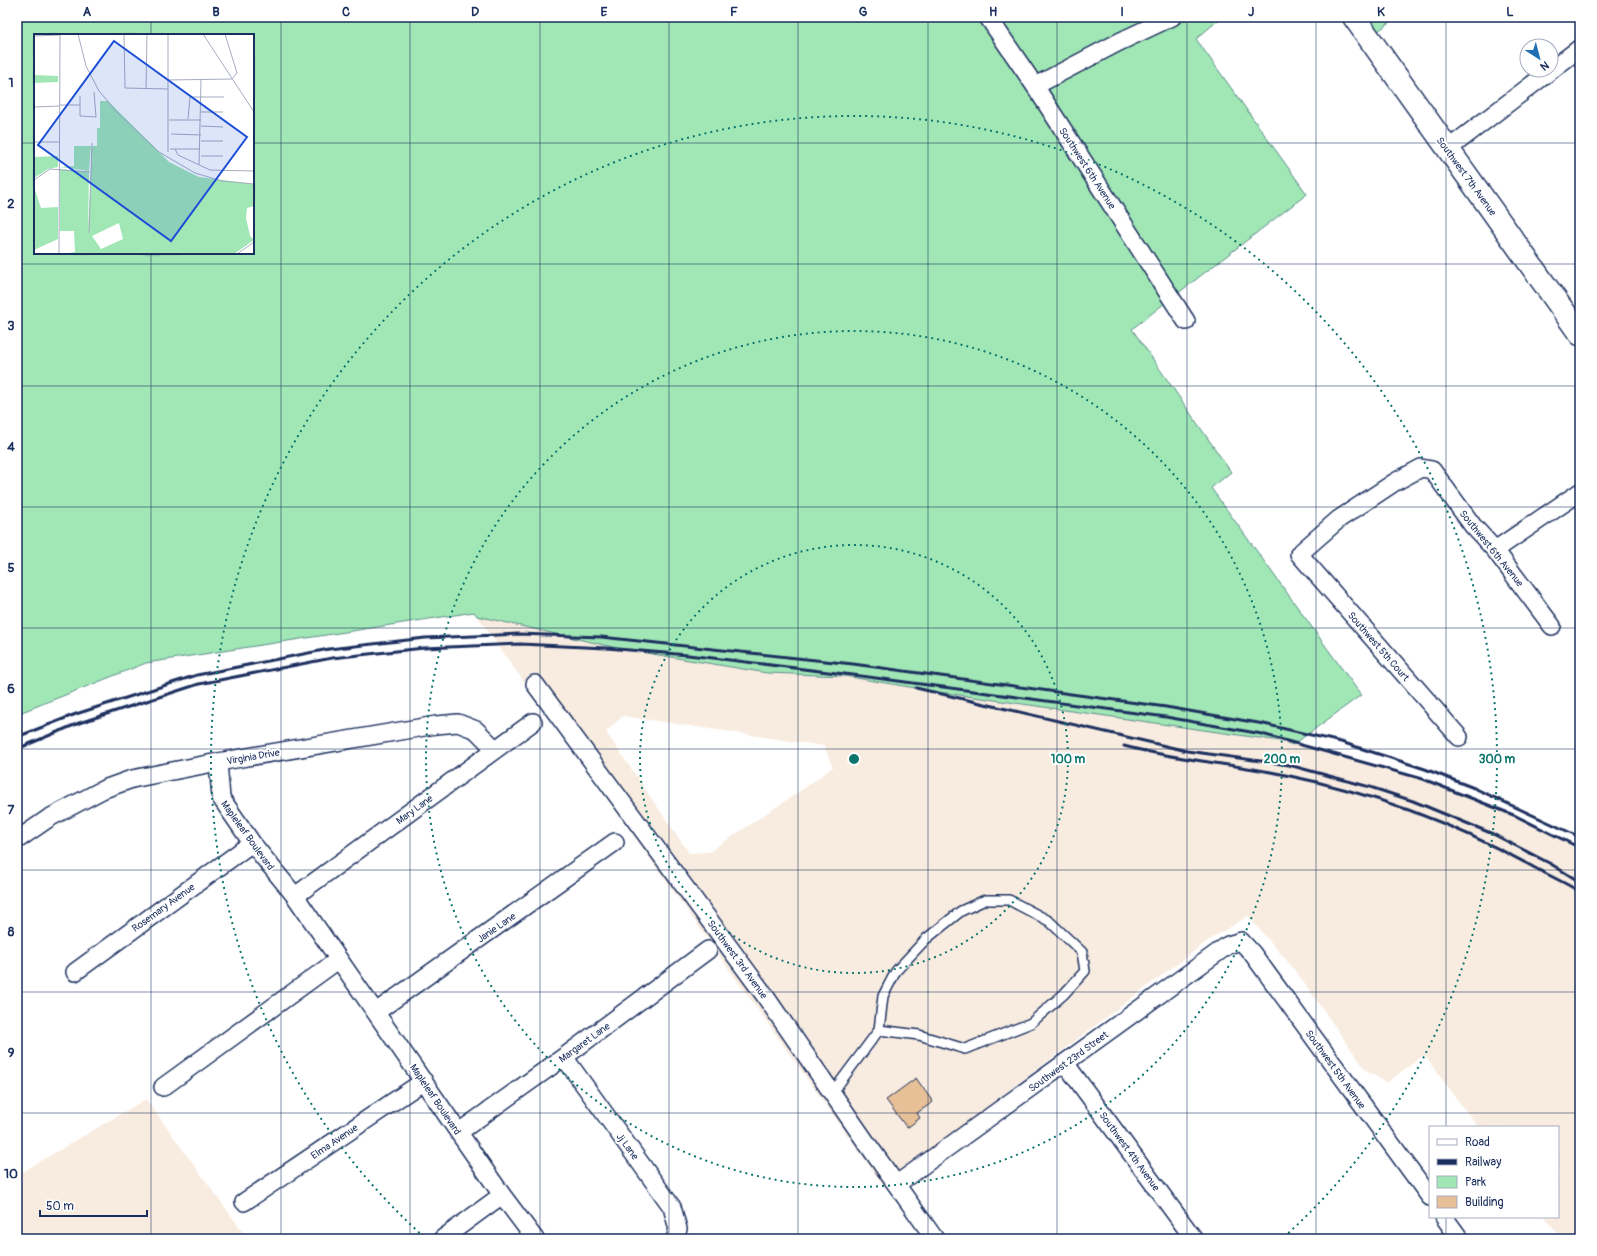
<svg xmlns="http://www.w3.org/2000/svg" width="1597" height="1256" font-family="Pangolin,sans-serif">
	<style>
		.built { fill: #f8ece0; fill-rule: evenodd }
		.green { fill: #a0e7b5; stroke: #5e8b8a; fill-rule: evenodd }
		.building { fill: #e7c097; stroke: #1b2f5e }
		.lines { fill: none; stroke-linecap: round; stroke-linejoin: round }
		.lane-casing { stroke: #1b2f5e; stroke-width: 12 }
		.street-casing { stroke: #1b2f5e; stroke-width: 20 }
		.secondary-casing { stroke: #1b2f5e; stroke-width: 25 }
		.lane { stroke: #fff; stroke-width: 9 }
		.street { stroke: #fff; stroke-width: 17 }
		.secondary { stroke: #fff; stroke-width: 22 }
		.rail { stroke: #1b2f5e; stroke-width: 3 }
		.grid { fill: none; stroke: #1b2f5e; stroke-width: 1; stroke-opacity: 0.55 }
		.ring { fill: none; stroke: #0f766e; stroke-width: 2; stroke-dasharray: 2 4 }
		.labels { text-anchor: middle; stroke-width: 4; stroke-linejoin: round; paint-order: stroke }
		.street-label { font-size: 10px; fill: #1b2f5e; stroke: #fff }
		.inset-road { fill: none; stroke: #a4acbf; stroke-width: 1 }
		.view { fill: #1d4ed8; fill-opacity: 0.15; stroke: #1d4ed8; stroke-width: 2 }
		.inset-edge { fill: none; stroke: #1b2f5e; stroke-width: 2 }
		.centre { fill: #0f766e; stroke: #fff; stroke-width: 2 }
		.ring-label { font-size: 12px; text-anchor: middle; font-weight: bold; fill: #0f766e; stroke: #fff; stroke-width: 4; stroke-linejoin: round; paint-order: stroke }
		.neatline { fill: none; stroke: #1b2f5e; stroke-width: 1.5 }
		.grid-label { font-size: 13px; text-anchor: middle; font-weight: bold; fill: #1b2f5e }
	</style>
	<rect width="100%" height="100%" fill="#fff"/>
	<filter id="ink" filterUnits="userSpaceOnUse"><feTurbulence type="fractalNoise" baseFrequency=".025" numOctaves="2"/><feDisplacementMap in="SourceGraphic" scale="8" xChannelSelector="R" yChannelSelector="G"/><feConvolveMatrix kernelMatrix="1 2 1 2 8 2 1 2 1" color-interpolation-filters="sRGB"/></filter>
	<g filter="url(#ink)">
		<path class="built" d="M477,616L617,648L767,673L844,676L939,692L1280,741L1419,778L1535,825L1580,851V1239H1562L1545,1217H1558V1127H1478L1424,1055L1386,1083L1366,1070L1294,969L1248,916L1209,940L883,1185ZM535,673H536L770,988L758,997L524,682ZM623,716L824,746L833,767L806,787L709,852L689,853L606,732Z
			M146,1099L248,1239H17V1175Z"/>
		<path class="green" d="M17,17H980L1029,90L1165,303L1132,329L1231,472L1211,488L1361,695L1293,745L1280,741L939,692L844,676L767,673L617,648L477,616L474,612L146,663L17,714ZM35,35H253V253H35Z
			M997,17H1153L1037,76Z
			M1192,17H1222L1196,39L1307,194L1177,294L1046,90L1123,49Z
			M1364,17H1396L1377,32Z"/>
		<path class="building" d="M916,1078L933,1102L917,1113L920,1118L907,1128L886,1100Z"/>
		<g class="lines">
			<defs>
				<path id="lane" d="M832,1093L879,1030L919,1035L965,1049L1031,1023L1064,994L1085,971L1082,952L1049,921L1009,900H985L961,911L926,939L896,971L883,996L879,1030"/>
				<path id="street" d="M988,17L1035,86L1186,321
					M1035,86L1119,42L1172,17
					M1448,149L1580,48
					M1495,550L1580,492
					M535,684L763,993L866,1142L935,1239
					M1459,737L1299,554L1339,519L1395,482L1421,468L1432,470L1473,526L1495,550L1552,626
					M218,762L221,798L252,843L295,896L502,1195L535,1239
					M17,840L49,818L104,789L132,779L218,762L436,725L458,723L476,730L495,749
					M295,896L533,722
					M75,972L252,843
					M376,1012L615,842
					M564,1057L672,1207L678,1229L675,1239
					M1065,1063L1194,1239
					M163,1087L338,960
					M459,1132L564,1057L708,950
					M897,1184L1228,945L1241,941L1252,953L1430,1197
					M244,1202L424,1081
					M1444,1217L1460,1239
					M442,1239L502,1195"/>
				<path id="secondary" d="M1354,17L1580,334"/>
			</defs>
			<use href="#lane" class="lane-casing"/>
			<use href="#street" class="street-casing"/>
			<use href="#secondary" class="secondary-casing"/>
			<use href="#lane" class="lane"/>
			<use href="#street" class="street"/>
			<use href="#secondary" class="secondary"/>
			<path class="rail" d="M916,688L1187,751L1289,765L1370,787L1413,801L1493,834L1551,864L1580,882
				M17,737L76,714L197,675L329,649L425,638L519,634L601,637L853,664L1166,707L1264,724L1341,742L1425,769L1474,788L1580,837
				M1124,746C1176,760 1229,763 1281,774C1370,792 1456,824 1535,868C1550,876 1566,883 1580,892
				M17,749L79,723L199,684L332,658L424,648L520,644L606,648L688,655L861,676L1166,717L1262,734L1423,779L1516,816L1580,848"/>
		</g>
	</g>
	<path class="grid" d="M151,17V35M281,17V1239M410,17V1239M540,17V1239M669,17V1239M798,17V1239M928,17V1239M1057,17V1239M1187,17V1239M1316,17V1239M1446,17V1127M17,143H35M253,143H1580M151,253V1239M17,264H1580M17,386H1580M17,507H1580M17,628H1580M17,749H1580M17,870H1580M17,992H1580M17,1113H1580M1446,1217V1239"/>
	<g class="ring">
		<circle cx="854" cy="759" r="214"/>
		<circle cx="854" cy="759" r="428"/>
		<path d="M424 1237A643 643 0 1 1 1284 1237"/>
	</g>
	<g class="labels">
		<g class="street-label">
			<text transform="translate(1088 168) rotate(57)" y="4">Southwest 6th Avenue</text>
			<text transform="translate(1467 176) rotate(54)" y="4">Southwest 7th Avenue</text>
			<text transform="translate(1492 548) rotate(51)" y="4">Southwest 6th Avenue</text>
			<text transform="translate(1379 646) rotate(49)" y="4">Southwest 5th Court</text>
			<text transform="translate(253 756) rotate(-10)" y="4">Virginia Drive</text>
			<text transform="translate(414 809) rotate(-36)" y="4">Mary Lane</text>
			<text transform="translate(248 835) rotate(54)" y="4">Mapleleaf Boulevard</text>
			<text transform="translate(163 907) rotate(-36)" y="4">Rosemary Avenue</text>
			<text transform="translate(496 927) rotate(-35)" y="4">Janie Lane</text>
			<text transform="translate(738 959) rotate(54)" y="4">Southwest 3rd Avenue</text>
			<text transform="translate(584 1042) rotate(-36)" y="4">Margaret Lane</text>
			<text transform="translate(1068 1061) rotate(-36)" y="4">Southwest 23rd Street</text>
			<text transform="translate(1336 1069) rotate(54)" y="4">Southwest 5th Avenue</text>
			<text transform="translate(436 1099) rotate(56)" y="4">Mapleleaf Boulevard</text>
			<text transform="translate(334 1141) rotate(-34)" y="4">Elma Avenue</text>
			<text transform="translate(628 1146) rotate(54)" y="4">Jj Lane</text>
			<text transform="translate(1130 1151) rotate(54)" y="4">Southwest 4th Avenue</text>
		</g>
	</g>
	<g transform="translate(34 34)">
		<rect width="220" height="220" fill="#fff"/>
		<path d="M1,41L24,42V48L0,49ZM66,67H74L135,128L165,143L220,150V172L213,174L212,184L216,202L220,206L200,220H28L41,218L40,197H26V135L55,138L54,199L58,112H63V94H66ZM85,189L89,205L67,215L58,202ZM40,112H57L55,137L26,133L40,132ZM24,122V133L14,135L0,144V123ZM0,153L7,174L24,173V155V205L0,216Z" fill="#a0e7b5" fill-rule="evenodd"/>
		<path class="inset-road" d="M44,0L52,32L65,57L83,78L125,118L161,139L188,147L220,150M90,0L91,54L134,55M169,0L220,78M0,2L26,1M134,46L198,45L203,39L191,0M112,55L113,0M46,62V82L62,83L60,58M26,71H46M0,73L26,72M167,78H189M154,85L156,63H190M135,86H167M220,91V125M167,92L189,93M137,100L167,101M167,107H189M0,108H26M136,115H166M141,115L144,121L176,136L220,137M134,118V0M167,122H189M165,131L167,46M0,146L16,135L56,138M55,199L58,109M25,220L26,0M203,220L220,208"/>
		<path class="view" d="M80,7L213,103L137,207L4,111Z"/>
		<rect width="220" height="220" class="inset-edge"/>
	</g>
	<circle cx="854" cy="759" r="6" class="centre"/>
	<g class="ring-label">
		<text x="1068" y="763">100 m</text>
		<text x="1282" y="763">200 m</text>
		<text x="1497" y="763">300 m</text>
	</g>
	<rect width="1597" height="1256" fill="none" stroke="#fff" stroke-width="44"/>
	<rect x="1429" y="1126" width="130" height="92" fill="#ffffff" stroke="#a4acbf"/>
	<rect x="1437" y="1139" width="20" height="6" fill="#ffffff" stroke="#a4acbf"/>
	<text x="1465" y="1146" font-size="12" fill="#1b2f5e">Road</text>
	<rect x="1437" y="1159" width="20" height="6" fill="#1b2f5e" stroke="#a4acbf"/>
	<text x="1465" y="1166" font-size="12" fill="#1b2f5e">Railway</text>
	<rect x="1437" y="1176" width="20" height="12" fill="#a0e7b5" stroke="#a4acbf"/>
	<text x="1465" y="1186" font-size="12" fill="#1b2f5e">Park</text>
	<rect x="1437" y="1196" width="20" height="12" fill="#e7c097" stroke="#a4acbf"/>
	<text x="1465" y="1206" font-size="12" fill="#1b2f5e">Building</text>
	<g transform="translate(1539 58) rotate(144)"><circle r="19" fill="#ffffff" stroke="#a4acbf"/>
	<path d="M0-3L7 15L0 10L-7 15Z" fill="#1f6fb2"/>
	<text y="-6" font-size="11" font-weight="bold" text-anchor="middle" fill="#1b2f5e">N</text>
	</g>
	<path d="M40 1210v6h107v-6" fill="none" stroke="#1b2f5e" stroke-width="2"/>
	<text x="46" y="1210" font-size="12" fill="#1b2f5e" stroke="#ffffff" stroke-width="3" paint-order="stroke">50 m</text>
	<rect x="22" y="22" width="1553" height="1212" class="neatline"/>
	<g class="grid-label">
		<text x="87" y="16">A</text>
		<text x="216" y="16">B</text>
		<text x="346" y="16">C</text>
		<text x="475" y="16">D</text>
		<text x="604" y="16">E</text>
		<text x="734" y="16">F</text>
		<text x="863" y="16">G</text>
		<text x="993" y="16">H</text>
		<text x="1122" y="16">I</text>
		<text x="1251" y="16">J</text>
		<text x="1381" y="16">K</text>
		<text x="1510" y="16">L</text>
		<text x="11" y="87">1</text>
		<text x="11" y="208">2</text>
		<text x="11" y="330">3</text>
		<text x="11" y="451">4</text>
		<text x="11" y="572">5</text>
		<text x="11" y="693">6</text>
		<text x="11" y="814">7</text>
		<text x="11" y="936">8</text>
		<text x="11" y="1057">9</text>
		<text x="11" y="1178">10</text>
	</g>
</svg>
